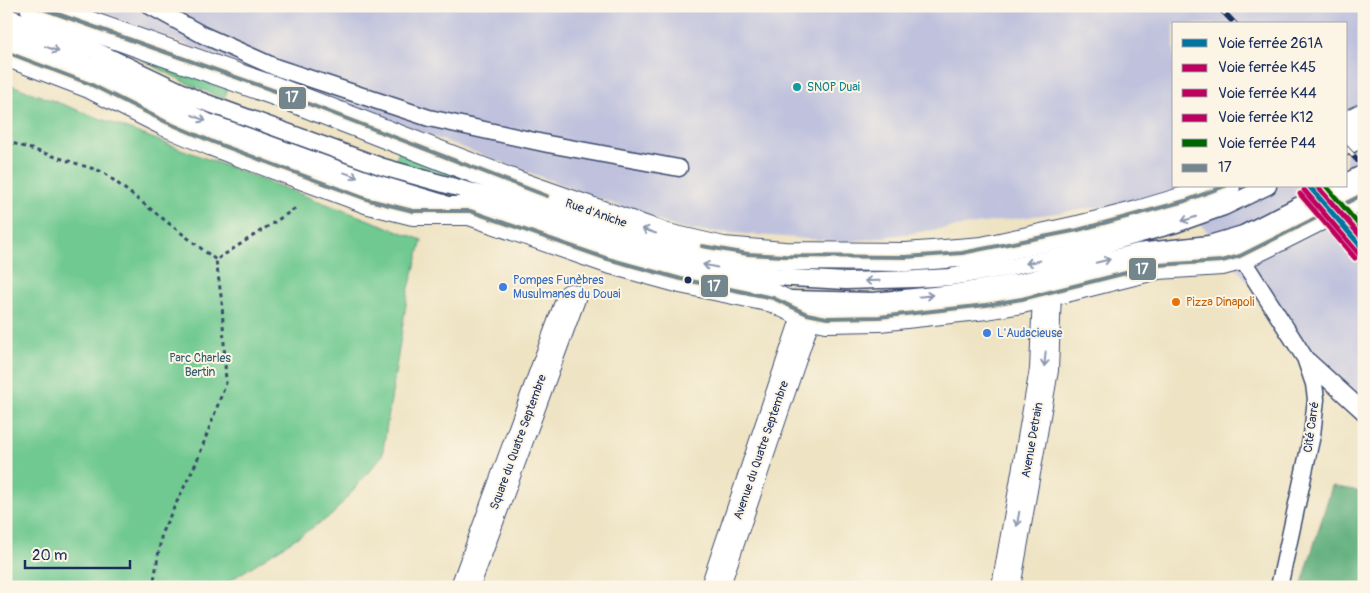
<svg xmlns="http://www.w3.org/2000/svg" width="1370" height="593" font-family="Pangolin,sans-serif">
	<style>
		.industrial { fill: #c0c2dd; fill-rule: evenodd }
		.green { fill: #6fc990; stroke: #457c77 }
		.forest { fill: #5bad7a; stroke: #3b6e6c }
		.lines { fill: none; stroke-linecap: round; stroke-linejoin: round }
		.service-casing { stroke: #3b4a6d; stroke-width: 19 }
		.minor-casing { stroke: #3b4a6d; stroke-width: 30 }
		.secondary-casing { stroke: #3b4a6d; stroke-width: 30 }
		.path { stroke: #3b4a6d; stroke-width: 3; stroke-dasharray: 4 4; stroke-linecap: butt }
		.service { stroke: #fff; stroke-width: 16 }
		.minor { stroke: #fff; stroke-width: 28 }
		.secondary { stroke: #fff; stroke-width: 28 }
		.rail-casing { stroke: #1b2f5e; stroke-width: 5.5 }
		.rail { stroke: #fcf5e5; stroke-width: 4; stroke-dasharray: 11; stroke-linecap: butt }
		.bus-1-casing { stroke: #fcf5e5; stroke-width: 8 }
		.bus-1 { stroke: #73868d; stroke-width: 4 }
		.rail-1-casing { stroke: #fcf5e5; stroke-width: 9 }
		.rail-2-casing { stroke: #fcf5e5; stroke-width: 9 }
		.rail-3-casing { stroke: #fcf5e5; stroke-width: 9 }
		.rail-4-casing { stroke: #fcf5e5; stroke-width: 9 }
		.rail-5-casing { stroke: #fcf5e5; stroke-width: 9 }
		.rail-1 { stroke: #0075a1; stroke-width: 5 }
		.rail-2 { stroke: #bf005f; stroke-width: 5 }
		.rail-3 { stroke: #bf005f; stroke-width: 5 }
		.rail-4 { stroke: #bf005f; stroke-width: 5 }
		.rail-5 { stroke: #060; stroke-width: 5 }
		.oneway { stroke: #8d97ae }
		.culture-dot { fill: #0f9aa8; stroke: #fcf5e5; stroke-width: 2 }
		.bus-dot { fill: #1b2f5e; stroke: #fcf5e5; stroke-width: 2 }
		.shop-dot { fill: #3f7fe0; stroke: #fcf5e5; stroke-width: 2 }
		.food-dot { fill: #e8710a; stroke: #fcf5e5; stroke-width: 2 }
		.labels { text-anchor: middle; stroke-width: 4; stroke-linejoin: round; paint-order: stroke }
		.culture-label { font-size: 12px; fill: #0d838f; stroke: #fcf5e5; text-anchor: start }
		.street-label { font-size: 12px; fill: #1b2f5e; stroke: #fcf5e5 }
		.shop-label { font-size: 12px; fill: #366cbe; stroke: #fcf5e5; text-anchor: start }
		.food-label { font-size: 12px; fill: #c56008; stroke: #fcf5e5; text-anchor: start }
		.park-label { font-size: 12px; fill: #345d6d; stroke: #fcf5e5 }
		.line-badge { stroke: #fcf5e5; stroke-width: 2 }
		.badge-label { font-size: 14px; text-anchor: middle; font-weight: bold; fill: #fff }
	</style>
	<rect width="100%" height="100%" fill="#fcf5e5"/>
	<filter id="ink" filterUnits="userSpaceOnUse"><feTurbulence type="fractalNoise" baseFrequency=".02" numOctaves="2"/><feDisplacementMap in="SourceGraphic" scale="10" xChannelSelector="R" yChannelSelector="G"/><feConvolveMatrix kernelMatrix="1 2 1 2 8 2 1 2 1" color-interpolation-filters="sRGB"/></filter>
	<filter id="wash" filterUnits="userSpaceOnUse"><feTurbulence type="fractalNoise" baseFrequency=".0096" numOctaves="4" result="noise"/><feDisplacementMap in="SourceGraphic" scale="20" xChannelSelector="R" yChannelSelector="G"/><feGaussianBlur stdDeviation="1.12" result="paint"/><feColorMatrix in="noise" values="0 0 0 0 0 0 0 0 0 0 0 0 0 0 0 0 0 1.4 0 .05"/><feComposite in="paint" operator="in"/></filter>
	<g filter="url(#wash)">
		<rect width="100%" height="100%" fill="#eee3c3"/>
		<path class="industrial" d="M83,6H1363L1364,429L1179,196L847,242L681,229ZM1174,24H1346V186H1174Z"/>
		<path class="green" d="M131,54L229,85L224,99L187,83Z
			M6,83L422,240L408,292L382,456L332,515L220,587H6Z
			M400,148L475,183L416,169L395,161Z"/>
		<path class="forest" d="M1332,486L1364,492V587H1301Z"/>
	</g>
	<g filter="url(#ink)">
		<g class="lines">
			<defs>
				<path id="service" d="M150,6L203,35L275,67L429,118L548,144L679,168
					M6,16L90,48L199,100L383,167L512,203L621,244L718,267L774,277L846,281L916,279L950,277L1011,267L1069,254L1176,224L1224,207L1268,186
					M6,32L82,62L208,122L376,183L443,203
					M1346,147L1364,138
					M1346,182L1364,173
					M1240,256L1305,358L1314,384L1316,399L1312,435L1279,587
					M790,299L873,301L954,293L1020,282L1138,252L1209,244L1243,234L1337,186
					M1308,361L1364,412"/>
				<path id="minor" d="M465,587L571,298
					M715,587L807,314
					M1006,587L1044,370L1047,293"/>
				<path id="secondary" d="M34,6L275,91L519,186L667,238L723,251L784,256L906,257L983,251L1078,230L1138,215L1198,197L1226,186
					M6,52L90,84L166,122L213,142L369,200L413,211H470L608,259L681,279L773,298L807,314L827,318L879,317L986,305L1022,299L1158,265L1222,261L1240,256L1265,244L1364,194
					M1346,126L1364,117"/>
			</defs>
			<use href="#service" class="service-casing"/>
			<use href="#minor" class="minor-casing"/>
			<use href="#secondary" class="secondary-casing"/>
			<path class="path" d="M6,141L103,172L216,260
				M153,587L162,532L197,461L226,383L222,303L216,260L296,208"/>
			<use href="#service" class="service"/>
			<use href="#minor" class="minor"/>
			<use href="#secondary" class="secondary"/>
			<defs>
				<path id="rail" d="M1218,6L1235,24
					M1346,148L1364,167"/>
			</defs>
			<use href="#rail" class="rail-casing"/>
			<use href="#rail" class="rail"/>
			<defs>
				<path id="bus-1" d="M35,6L275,91L547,196
					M6,52L90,84L166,122L213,142L369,200L413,211H470L608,259L681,279L773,298L807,314L827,318L879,317L986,305L1022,299L1158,265L1222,261L1240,256L1364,194
					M702,246L748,254L784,256L906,257L962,253L1078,230L1185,201L1225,186"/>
			</defs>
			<use href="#bus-1" class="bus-1-casing"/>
			<use href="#bus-1" class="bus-1"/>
			<defs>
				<path id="rail-1" d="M1309,186L1364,250"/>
				<path id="rail-2" d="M1304,190L1359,254"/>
				<path id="rail-3" d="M1317,186L1364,240"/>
				<path id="rail-4" d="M1300,194L1355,258"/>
				<path id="rail-5" d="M1326,186L1364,231"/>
			</defs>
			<use href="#rail-1" class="rail-1-casing"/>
			<use href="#rail-2" class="rail-2-casing"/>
			<use href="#rail-3" class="rail-3-casing"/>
			<use href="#rail-4" class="rail-4-casing"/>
			<use href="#rail-5" class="rail-5-casing"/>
			<use href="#rail-1" class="rail-1"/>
			<use href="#rail-2" class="rail-2"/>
			<use href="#rail-3" class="rail-3"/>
			<use href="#rail-4" class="rail-4"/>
			<use href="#rail-5" class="rail-5"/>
		</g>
		<defs><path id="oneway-shaft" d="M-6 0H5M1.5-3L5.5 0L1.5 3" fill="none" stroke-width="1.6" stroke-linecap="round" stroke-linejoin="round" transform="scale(1.25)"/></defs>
		<g class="oneway">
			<use href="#oneway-shaft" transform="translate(52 49) rotate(21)"/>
			<use href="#oneway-shaft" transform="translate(199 118) rotate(24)"/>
			<use href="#oneway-shaft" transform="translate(351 175) rotate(20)"/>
			<use href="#oneway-shaft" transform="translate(1189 219) rotate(162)"/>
			<use href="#oneway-shaft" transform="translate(649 231) rotate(-161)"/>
			<use href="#oneway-shaft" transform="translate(1103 261) rotate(-14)"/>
			<use href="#oneway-shaft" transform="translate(1033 262) rotate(168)"/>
			<use href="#oneway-shaft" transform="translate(710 266) rotate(-168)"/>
			<use href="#oneway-shaft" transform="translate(872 281) rotate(179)"/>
			<use href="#oneway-shaft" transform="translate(926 296) rotate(-6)"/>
			<use href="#oneway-shaft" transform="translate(1045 359) rotate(95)"/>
			<use href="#oneway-shaft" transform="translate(1018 519) rotate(100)"/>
		</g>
	</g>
	<circle class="culture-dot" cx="797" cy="87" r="5"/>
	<circle class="bus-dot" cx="688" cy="280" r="4.5"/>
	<g class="shop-dot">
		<circle cx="503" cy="287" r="5"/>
		<circle cx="987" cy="333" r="5"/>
	</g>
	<circle class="food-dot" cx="1176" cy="302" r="5"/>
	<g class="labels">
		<g class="culture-label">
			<text x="807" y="91">SNOP Duai</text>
		</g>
		<g class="street-label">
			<text transform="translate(596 213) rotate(19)" y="4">Rue d'Aniche</text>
			<text transform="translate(1311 427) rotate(-82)" y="4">Cité Carré</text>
			<text transform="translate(1032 440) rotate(-80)" y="4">Avenue Detrain</text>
			<text transform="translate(518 442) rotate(-70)" y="4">Square du Quatre Septembre</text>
			<text transform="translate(761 450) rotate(-71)" y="4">Avenue du Quatre Septembre</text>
		</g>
		<g class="shop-label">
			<text x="513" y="284">Pompes Funèbres<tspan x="513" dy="14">Musulmanes du Douai</tspan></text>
			<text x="997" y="337">L'Audacieuse</text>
		</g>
		<g class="food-label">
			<text x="1186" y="306">Pizza Dinapoli</text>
		</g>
		<g class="park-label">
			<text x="200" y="362">Parc Charles<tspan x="200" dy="14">Bertin</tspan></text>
		</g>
	</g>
	<g class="line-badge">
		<rect x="278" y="86" width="29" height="24" rx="5" fill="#73868d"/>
		<rect x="1128" y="257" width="29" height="24" rx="5" fill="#73868d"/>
		<rect x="700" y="274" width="29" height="24" rx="5" fill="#73868d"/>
	</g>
	<g class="badge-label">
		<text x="292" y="102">17</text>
		<text x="1142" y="274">17</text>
		<text x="714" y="291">17</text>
	</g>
	<rect width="1370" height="593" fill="none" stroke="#fcf5e5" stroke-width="25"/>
	<rect x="1172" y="22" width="175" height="165" fill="#fcf5e5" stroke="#a2a6af"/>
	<rect x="1182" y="39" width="25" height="8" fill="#0075a1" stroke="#a2a6af"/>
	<text x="1218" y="48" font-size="15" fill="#1b2f5e">Voie ferrée 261A</text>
	<rect x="1182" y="64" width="25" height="8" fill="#bf005f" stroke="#a2a6af"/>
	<text x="1218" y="72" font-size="15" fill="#1b2f5e">Voie ferrée K45</text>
	<rect x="1182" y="89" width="25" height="8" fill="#bf005f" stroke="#a2a6af"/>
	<text x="1218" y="98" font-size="15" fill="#1b2f5e">Voie ferrée K44</text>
	<rect x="1182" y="114" width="25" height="8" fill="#bf005f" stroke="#a2a6af"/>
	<text x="1218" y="122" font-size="15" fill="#1b2f5e">Voie ferrée K12</text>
	<rect x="1182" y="139" width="25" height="8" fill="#006600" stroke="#a2a6af"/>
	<text x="1218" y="148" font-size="15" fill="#1b2f5e">Voie ferrée P44</text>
	<rect x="1182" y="164" width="25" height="8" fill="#73868d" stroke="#a2a6af"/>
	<text x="1218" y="172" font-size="15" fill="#1b2f5e">17</text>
	<path d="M25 560v8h105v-8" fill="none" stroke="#1b2f5e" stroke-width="2.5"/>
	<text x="32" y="560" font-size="15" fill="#1b2f5e" stroke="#fcf5e5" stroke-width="4" paint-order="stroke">20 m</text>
</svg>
